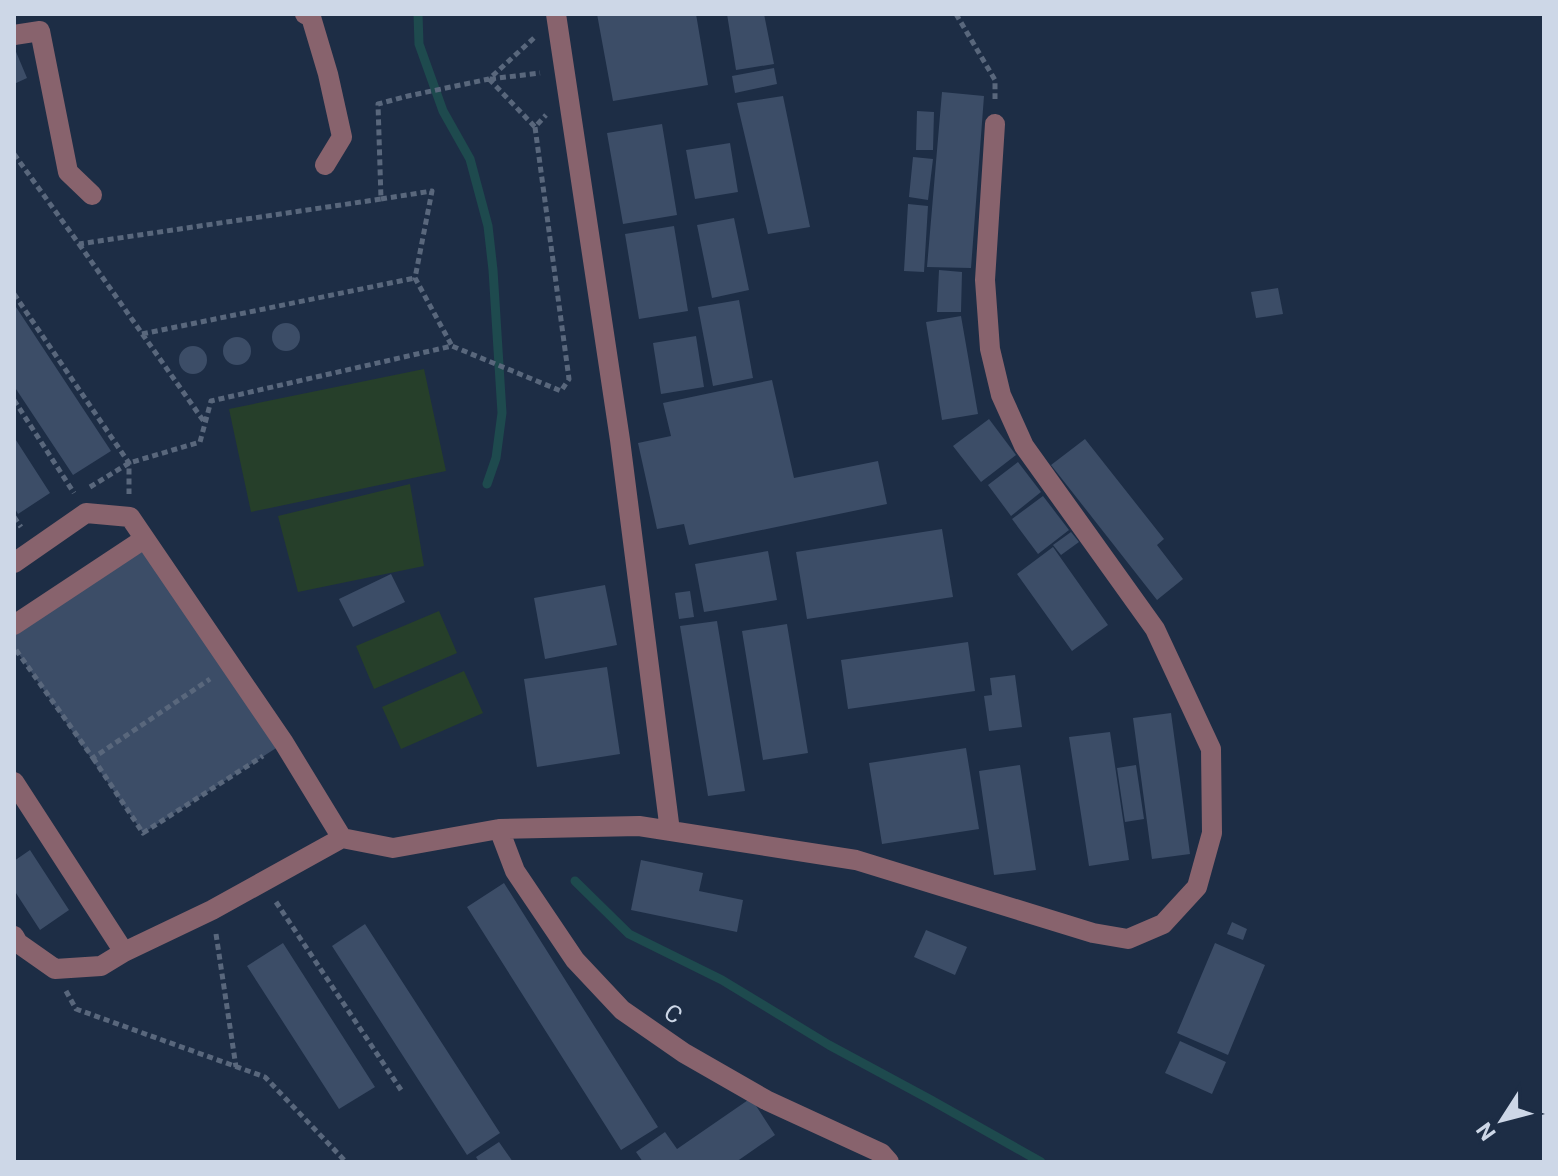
<svg xmlns="http://www.w3.org/2000/svg" width="1558" height="1176" font-family="Roboto,sans-serif">
	<style>
		.green { fill: #263f2a }
		.lines { fill: none; stroke-linecap: round; stroke-linejoin: round }
		.stream { stroke: #1e4a4e; stroke-width: 9 }
		.building { fill: #3c4d67 }
		.path { stroke: #59677c; stroke-width: 5; stroke-dasharray: 6 4; stroke-linecap: butt }
		.minor { stroke: #88636d; stroke-width: 20 }
		.labels { text-anchor: middle; stroke-width: 8; stroke-linejoin: round; paint-order: stroke }
		.street-label { font-size: 24px; fill: #cdd7e7; stroke: #1d2d45 }
	</style>
	<rect width="100%" height="100%" fill="#1d2d45"/>
	<path class="green" d="M424,369L446,471L251,512L229,409Z
		M410,484L424,566L298,592L278,516Z
		M439,611L457,653L374,689L356,646Z
		M464,671L483,713L401,749L382,707Z"/>
	<g class="lines">
		<path class="stream" d="M418,14L419,44L443,111L470,159L488,226L493,270L502,413L496,458L487,484
			M575,881L629,934L722,980L829,1045L931,1100L1041,1162"/>
	</g>
	<path class="building" d="M597,14H696L708,85L613,101Z
		M727,14H764L774,64L736,70Z
		M14,47L27,78L14,84Z
		M774,68L777,84L735,93L732,76Z
		M942,92L984,96L971,268L927,267Z
		M783,96L810,227L768,234L737,103Z
		M917,111L934,112L933,150H916Z
		M662,124L677,215L623,224L607,133Z
		M730,143L738,192L695,199L686,150Z
		M913,157L933,159L928,200L909,197Z
		M908,204L928,206L924,272L904,271Z
		M734,218L749,290L712,298L697,225Z
		M674,226L688,311L639,319L625,234Z
		M939,270L962,272L961,312H937Z
		M1278,288L1283,314L1256,318L1251,292Z
		M739,300L753,378L713,386L698,307Z
		M14,304L111,451L73,475L14,386Z
		M961,316L978,414L942,420L926,322Z
		M272 337a14 14 0 1 1 28 0a14 14 0 1 1-28 0Z
		M696,336L704,387L661,394L653,343Z
		M223 351a14 14 0 1 1 28 0a14 14 0 1 1-28 0Z
		M179 360a14 14 0 1 1 28 0a14 14 0 1 1-28 0Z
		M772,380L794,478L878,461L887,504L689,545L684,524L657,529L638,443L671,436L663,403Z
		M989,419L1016,455L981,482L953,446Z
		M14,437L50,493L18,514L14,507Z
		M1085,439L1164,539L1157,545L1183,579L1157,600L1051,465Z
		M1018,462L1041,492L1011,516L988,485Z
		M1043,496L1069,530L1038,554L1012,519Z
		M942,529L953,597L807,619L796,552Z
		M1071,532L1079,542L1061,555L1053,545Z
		M144,539L284,743L143,833L14,647V625Z
		M1053,547L1108,625L1072,651L1017,574Z
		M768,551L777,600L704,612L695,564Z
		M391,574L405,602L353,627L339,599Z
		M605,585L617,645L545,659L534,598Z
		M690,591L694,617L679,619L675,593Z
		M717,621L745,791L708,796L680,626Z
		M787,624L808,753L763,760L742,631Z
		M968,642L975,691L848,709L841,660Z
		M607,667L620,754L537,767L524,679Z
		M1015,675L1022,727L989,731L984,696L992,695L990,678Z
		M1171,713L1190,854L1152,859L1133,718Z
		M1110,732L1129,860L1089,866L1069,737Z
		M966,748L979,829L882,844L869,763Z
		M1020,765L1036,870L994,875L979,771Z
		M1136,765L1144,819L1125,822L1117,768Z
		M30,850L69,910L40,930L14,890V861Z
		M641,860L703,873L699,891L743,900L737,932L631,910Z
		M504,883L658,1127L621,1150L467,907Z
		M1232,922L1247,929L1243,940L1227,934Z
		M365,924L500,1133L467,1155L332,946Z
		M926,930L967,947L955,975L914,957Z
		M283,943L375,1087L339,1109L247,966Z
		M1215,943L1265,965L1228,1055L1177,1033Z
		M1180,1041L1226,1062L1212,1094L1165,1073Z
		M751,1098L775,1135L736,1162H643L636,1152L665,1132L677,1149Z
		M499,1142L513,1162H479L476,1157Z"/>
	<g class="lines">
		<path class="path" d="M956,14L995,80V99
			M489,79L535,127L546,115
			M490,79L540,73
			M14,154L79,244L381,199L378,104L408,96L489,79L535,37
			M381,199L432,191L415,278L452,346
			M79,244L205,423
			M14,294L129,463V494
			M142,334L415,278
			M14,400L74,493
			M90,487L129,463L200,442L211,401L452,346L561,391L569,379L535,127
			M14,517L21,527
			M16,650L93,758L210,679
			M93,758L143,833L263,756
			M276,902L401,1090
			M216,934L236,1067
			M66,991L76,1009L265,1077L346,1162"/>
		<path class="minor" d="M305,14L311,17L328,74L342,137L325,165
			M556,14L620,440L670,831
			M14,35L40,31L68,172L92,195
			M14,563L86,513L130,517L284,743L342,838
			M14,625L144,539
			M14,782L124,952
			M499,829L515,871L575,960L622,1010L684,1053L766,1100L881,1153L889,1162
			M14,936L18,943L55,969L101,966L124,952L212,910L342,838L393,848L499,829L639,826L856,860L1093,933L1128,939L1163,924L1197,887L1212,833L1211,749L1155,629L1024,446L1001,395L990,349L985,280L995,124"/>
	</g>
	<g class="labels">
		<g class="street-label">
			<text transform="translate(673 1014) rotate(35)" y="8">C</text>
		</g>
	</g>
	<rect width="1558" height="1176" fill="none" stroke="#cdd7e7" stroke-width="32"/>
	<g transform="translate(1502 1120) rotate(234)" stroke="#1d2d45" stroke-width="6" paint-order="stroke">
	<path d="M0-6L14 30L0 20L-14 30Z" fill="#cdd7e7"/>
	<text y="-12" font-size="22" font-weight="bold" text-anchor="middle" fill="#cdd7e7">N</text>
	</g>
</svg>
